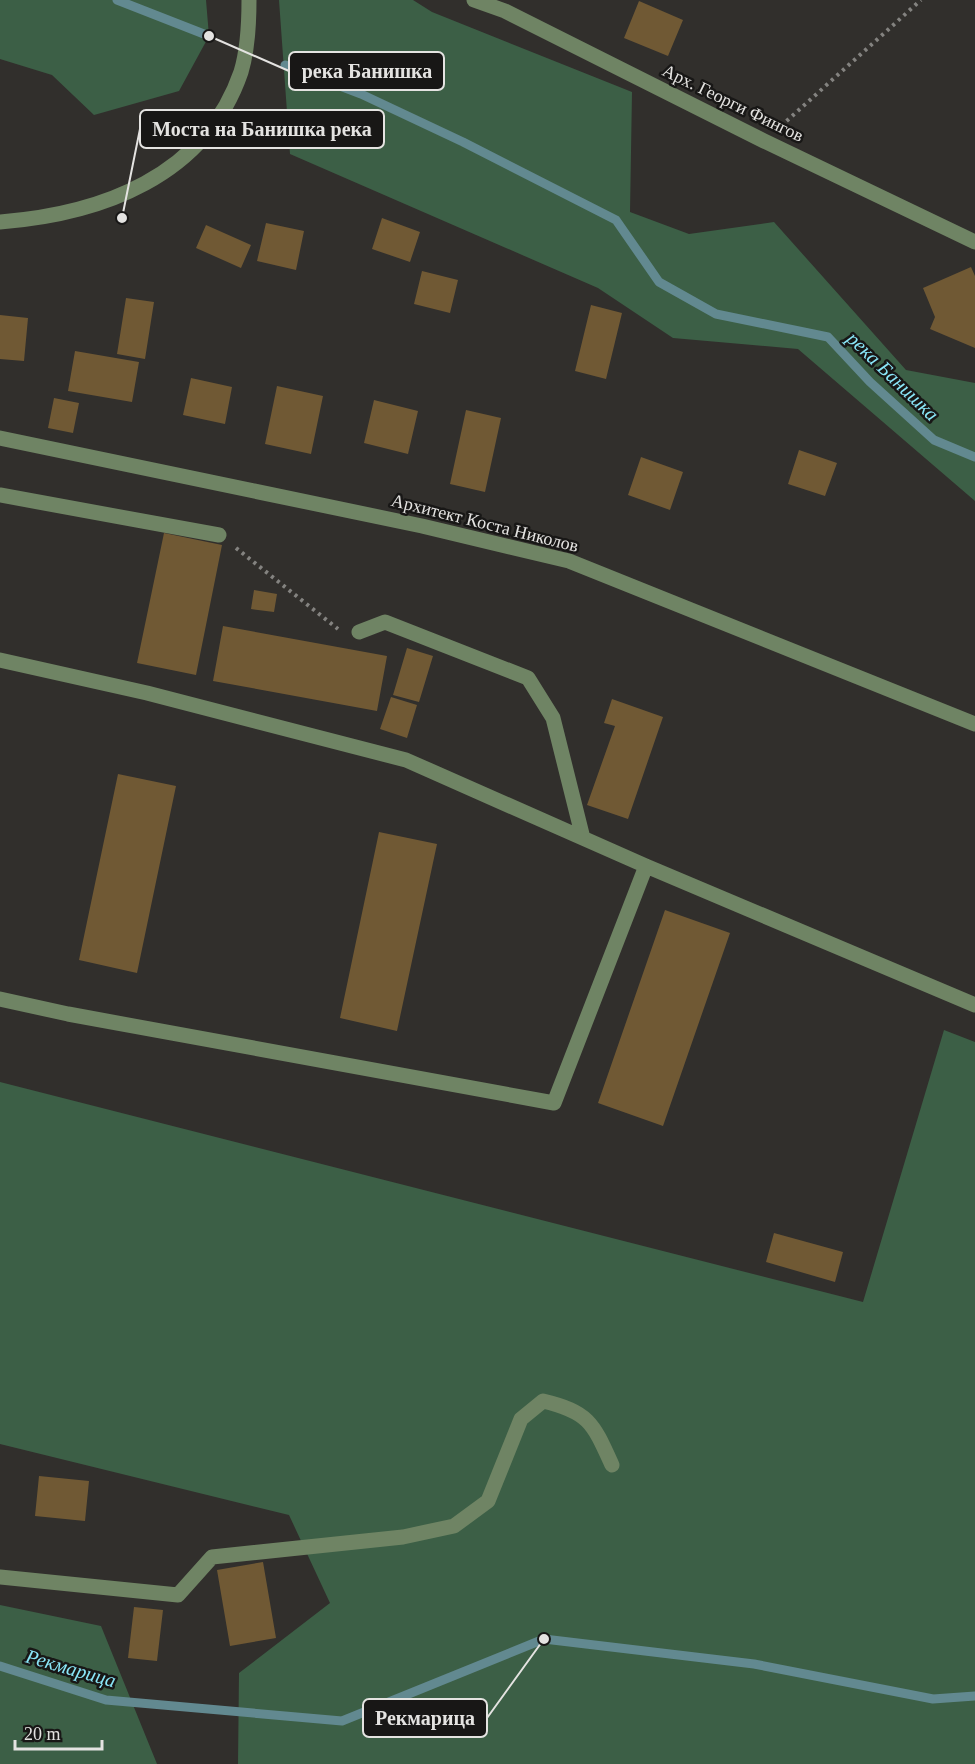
<svg xmlns="http://www.w3.org/2000/svg" width="975" height="1764" font-family="'Times New Roman',serif">
	<style>
		.green { fill: #3c5f46 }
		.lines { fill: none; stroke-linecap: round; stroke-linejoin: round }
		.stream { stroke: #628990; stroke-width: 9 }
		.building { fill: #705934 }
		.path { stroke: #848380; stroke-width: 4; stroke-dasharray: 3 4.5; stroke-linecap: butt }
		.minor { stroke: #6f8464; stroke-width: 15 }
		.labels { text-anchor: middle; stroke-width: 5; stroke-linejoin: round; paint-order: stroke }
		.street-label { font-size: 18px; fill: #e4e3e1; stroke: #181716 }
		.water-label { font-size: 20px; font-style: italic; fill: #8ae6f8; stroke: #181716 }
		.leader { fill: none; stroke: #e4e3e1; stroke-width: 2 }
		.callout-dot { fill: #e4e3e1; stroke: #181716; stroke-width: 2 }
		.callout { fill: #181716; stroke: #e4e3e1; stroke-width: 2 }
		.callout-label { font-size: 20px; text-anchor: middle; font-weight: bold; fill: #e4e3e1 }
	</style>
	<rect width="100%" height="100%" fill="#312f2c"/>
	<path class="green" d="M0,0H206L209,36L179,91L94,115L52,75L0,59Z
		M279,0H413L432,12L632,92L630,212L689,234L774,222L906,370L975,383V501L798,349L673,338L598,288L290,154Z
		M944,1030L975,1042V1764H238L239,1673L330,1603L289,1515L0,1444V1082L863,1302Z
		M0,1605L101,1626L157,1764H0Z"/>
	<g class="lines">
		<path class="stream" d="M117,0L209,36
			M285,65L361,94L463,142L616,220L659,282L716,314L828,337L870,382L934,440L975,457
			M0,1666L106,1700L342,1721L544,1639L754,1664L933,1699L975,1696"/>
	</g>
	<path class="building" d="M639,1L683,20L668,56L624,38Z
		M382,218L420,232L410,262L372,249Z
		M266,223L304,231L296,270L257,261Z
		M206,225L251,245L241,268L196,248Z
		M971,267L975,276V348L930,329L935,317L923,288Z
		M422,271L458,280L450,313L414,304Z
		M126,298L154,302L145,359L117,354Z
		M591,305L622,313L606,379L575,371Z
		M0,315L28,318L24,361L0,359Z
		M75,351L139,362L132,402L68,391Z
		M191,378L232,387L225,424L183,415Z
		M277,386L323,396L311,454L265,444Z
		M54,398L79,403L73,433L48,428Z
		M374,400L418,411L408,454L364,443Z
		M466,410L501,418L485,492L450,484Z
		M799,450L837,463L825,496L788,484Z
		M641,457L683,472L670,510L628,495Z
		M164,533L222,545L196,675L137,663Z
		M254,590L277,594L274,612L251,609Z
		M223,626L387,656L377,711L213,681Z
		M407,648L433,656L419,702L393,695Z
		M391,697L417,705L407,738L380,729Z
		M612,699L663,717L628,819L587,805L615,726L604,723Z
		M118,774L176,786L137,973L79,960Z
		M379,832L437,844L397,1031L340,1018Z
		M665,910L730,933L663,1126L598,1103Z
		M774,1233L843,1252L835,1282L766,1262Z
		M39,1476L89,1481L85,1521L35,1516Z
		M263,1562L276,1638L230,1646L217,1570Z
		M134,1607L163,1610L157,1661L128,1658Z"/>
	<g class="lines">
		<path class="path" d="M781,126L921,0
			M236,548L338,629"/>
		<path class="minor" d="M474,0L505,11L764,141L975,242
			M0,222C101,214 205,177 241,72C248,49 249,24 249,0
			M0,438L422,526L569,561L975,724
			M0,495L219,535
			M359,632L385,622L528,678L553,718L583,838
			M0,660L147,693L406,760L646,866L975,1005
			M0,999L68,1014L554,1103L646,866
			M0,1577L178,1595L212,1557L403,1537L454,1526L488,1501L521,1419L543,1401C589,1412 593,1423 612,1465"/>
	</g>
	<g class="labels">
		<g class="street-label">
			<text transform="translate(733 103) rotate(26)" y="6">Арх. Георги Фингов</text>
			<text transform="translate(485 523) rotate(14)" y="6">Архитект Коста Николов</text>
		</g>
		<g class="water-label">
			<text transform="translate(893 376) rotate(44)" y="7">река Банишка</text>
			<text transform="translate(71 1668) rotate(16)" y="7">Рекмарица</text>
		</g>
	</g>
	<path class="leader" d="M209 36L289 71M122 218L140 129M544 1639L487 1718"/>
	<g class="callout-dot">
		<circle cx="209" cy="36" r="6"/>
		<circle cx="122" cy="218" r="6"/>
		<circle cx="544" cy="1639" r="6"/>
	</g>
	<g class="callout">
		<rect x="289" y="52" width="155" height="38" rx="6"/>
		<rect x="140" y="110" width="244" height="38" rx="6"/>
		<rect x="363" y="1699" width="124" height="38" rx="6"/>
	</g>
	<g class="callout-label">
		<text x="367" y="78">река Банишка</text>
		<text x="262" y="136">Моста на Банишка река</text>
		<text x="425" y="1725">Рекмарица</text>
	</g>
	<path d="M15 1740v9h87v-9" fill="none" stroke="#e4e3e1" stroke-width="3"/>
	<text x="24" y="1740" font-size="18" fill="#e4e3e1" stroke="#181716" stroke-width="4.5" paint-order="stroke">20 m</text>
</svg>
